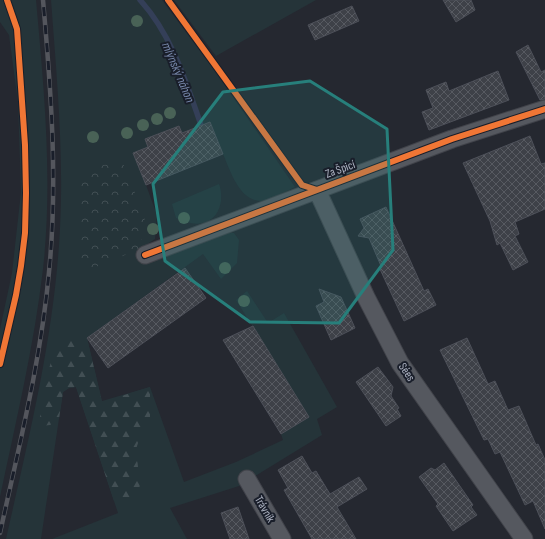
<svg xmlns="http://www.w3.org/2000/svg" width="545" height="539" font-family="'Sofia Sans Condensed',sans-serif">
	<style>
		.grass { fill: #253439 }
		.forest { fill: url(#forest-firs) }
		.park { fill: url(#park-crowns) }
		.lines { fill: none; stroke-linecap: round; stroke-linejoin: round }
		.stream { stroke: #343f58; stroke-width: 5.5 }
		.building { fill: url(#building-cross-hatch); stroke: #4d5059 }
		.minor-casing { stroke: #41434a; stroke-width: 19 }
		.minor { stroke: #55585f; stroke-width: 17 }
		.rail-casing { stroke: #54565d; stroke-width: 4.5 }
		.rail { stroke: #191e2a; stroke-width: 3; stroke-dasharray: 9; stroke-linecap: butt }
		.cycleway-casing { stroke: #191e2a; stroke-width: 8 }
		.cycleway { stroke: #f07635; stroke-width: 6 }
		.tree { fill: #496256 }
		.marked { fill: #277f7b; fill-opacity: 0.2; stroke: #277f7b; stroke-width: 3; stroke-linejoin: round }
		.labels { text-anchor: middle; stroke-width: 4; stroke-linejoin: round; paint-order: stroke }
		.street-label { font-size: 12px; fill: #aeb4c3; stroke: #191e2a }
		.water-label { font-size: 13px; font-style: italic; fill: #7787aa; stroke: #191e2a }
	</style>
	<defs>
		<pattern id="forest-firs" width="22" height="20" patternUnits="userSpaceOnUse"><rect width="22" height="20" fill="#253439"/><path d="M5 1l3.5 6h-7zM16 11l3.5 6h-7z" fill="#424f54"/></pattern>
		<pattern id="park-crowns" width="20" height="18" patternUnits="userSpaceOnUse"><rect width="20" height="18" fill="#253439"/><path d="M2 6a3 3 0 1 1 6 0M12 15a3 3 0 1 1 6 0" fill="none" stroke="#424f54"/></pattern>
		<pattern id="building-cross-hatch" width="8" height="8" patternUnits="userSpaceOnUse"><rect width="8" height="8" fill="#3e4148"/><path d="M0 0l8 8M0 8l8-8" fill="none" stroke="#575a61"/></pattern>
	</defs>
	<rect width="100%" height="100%" fill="#252830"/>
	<path class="grass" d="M0,0H36C44,89 53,179 43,269C34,346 16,421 0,497V329L12,273L21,192L18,103L9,35L0,22Z
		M51,0H162L215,71L295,187C287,191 268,201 260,201C239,200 230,170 223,154L146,185L157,215L155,239L140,249L225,232L234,233L239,240L237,263L221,279L203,254L87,338L102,401L150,387L184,482L236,462L283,440L281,434L309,417L236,300L247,291L268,323L284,313L337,407L317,419L322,435L239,486L170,508L187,539H52L118,513L76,387L69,388L63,392L41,539H6C28,441 52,345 59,245C65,163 57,81 51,0Z
		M174,0H316L216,56Z
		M219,184C224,197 221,216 206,222C197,226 184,222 176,218L172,204Z"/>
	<path class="forest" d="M87,338L102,402L150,387V420L140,437L136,449L140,485L138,492L130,499L114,501L76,387L69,388L63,392L59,419L50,425L41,426C37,402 50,365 58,341L63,339Z"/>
	<path class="park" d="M122,161L145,217L140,249L83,272L80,249L81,170Z"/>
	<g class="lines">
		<path class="stream" d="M140,0C172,35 186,82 201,125"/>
	</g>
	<path class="building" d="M443,0H471L475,10L456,22Z
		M352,6L359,21L315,40L308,25Z
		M528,45L541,72L545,70V99L540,100L516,52Z
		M498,71L509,100L429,130L422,112L433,108L426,90L446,82L449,91Z
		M210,122L223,154L146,185L133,153L148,147L145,139L179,126L182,133Z
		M530,136L541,164L545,163V209L515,222L519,234L515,236L528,262L513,270L500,243L497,245L490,221L463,163Z
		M386,207L424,291L428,289L436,305L404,321L379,267L381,266L369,238L358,236L364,228L360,219Z
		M185,268L206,298L108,368L87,338Z
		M319,289L341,297L355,328L331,340L316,306L324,302Z
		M253,326L309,417L281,434L223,340Z
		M467,338L488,384L495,381L508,410L519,406L536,445L538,444L545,460V529L533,501L525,505L500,452L495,454L488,439L484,440L440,350Z
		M378,367L393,387L391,396L399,408L397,409L401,416L386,426L356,382Z
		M302,456L312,473L316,471L330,494L359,477L367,489L337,507L356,539H312L284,490L288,488L278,470Z
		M444,463L473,505L471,507L477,515L453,531L436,506L438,504L419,477L431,468L435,470Z
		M238,507L249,539H230L221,513Z"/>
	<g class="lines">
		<defs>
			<path id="minor" d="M317,190L366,297L400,363L524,539
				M145,255L452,139L545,109
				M247,479L282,539"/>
		</defs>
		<use href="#minor" class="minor-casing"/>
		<use href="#minor" class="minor"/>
		<defs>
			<path id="rail" d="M0,533C19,446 41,360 49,272C58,181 51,90 43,0"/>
		</defs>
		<use href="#rail" class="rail-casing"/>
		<use href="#rail" class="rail"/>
		<defs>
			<path id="cycleway" d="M168,0L302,185L317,190
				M145,255L452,139L545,109
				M0,364L16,295L21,266L25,233L26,193L25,145L17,29L7,0"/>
		</defs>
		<use href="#cycleway" class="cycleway-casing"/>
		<use href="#cycleway" class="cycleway"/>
	</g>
	<g class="tree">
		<circle cx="137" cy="21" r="6"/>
		<circle cx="170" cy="113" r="6"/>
		<circle cx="157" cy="119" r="6"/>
		<circle cx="143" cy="125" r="6"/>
		<circle cx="127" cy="133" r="6"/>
		<circle cx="93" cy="137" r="6"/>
		<circle cx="184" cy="218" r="6"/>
		<circle cx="153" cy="229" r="6"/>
		<circle cx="225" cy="268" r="6"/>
		<circle cx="244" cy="301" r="6"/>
	</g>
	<path class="marked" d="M310,81L387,129L393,250L339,323L250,322L165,261L153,184L223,92Z"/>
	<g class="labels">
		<g class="street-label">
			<text transform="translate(340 169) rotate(-20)" y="4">Za Špicí</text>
			<text transform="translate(407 372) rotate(56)" y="4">Sées</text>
			<text transform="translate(265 509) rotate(60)" y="4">Trávník</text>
		</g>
		<g class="water-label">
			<text transform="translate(179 72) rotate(67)" y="5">mlýnský náhon</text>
		</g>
	</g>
</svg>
